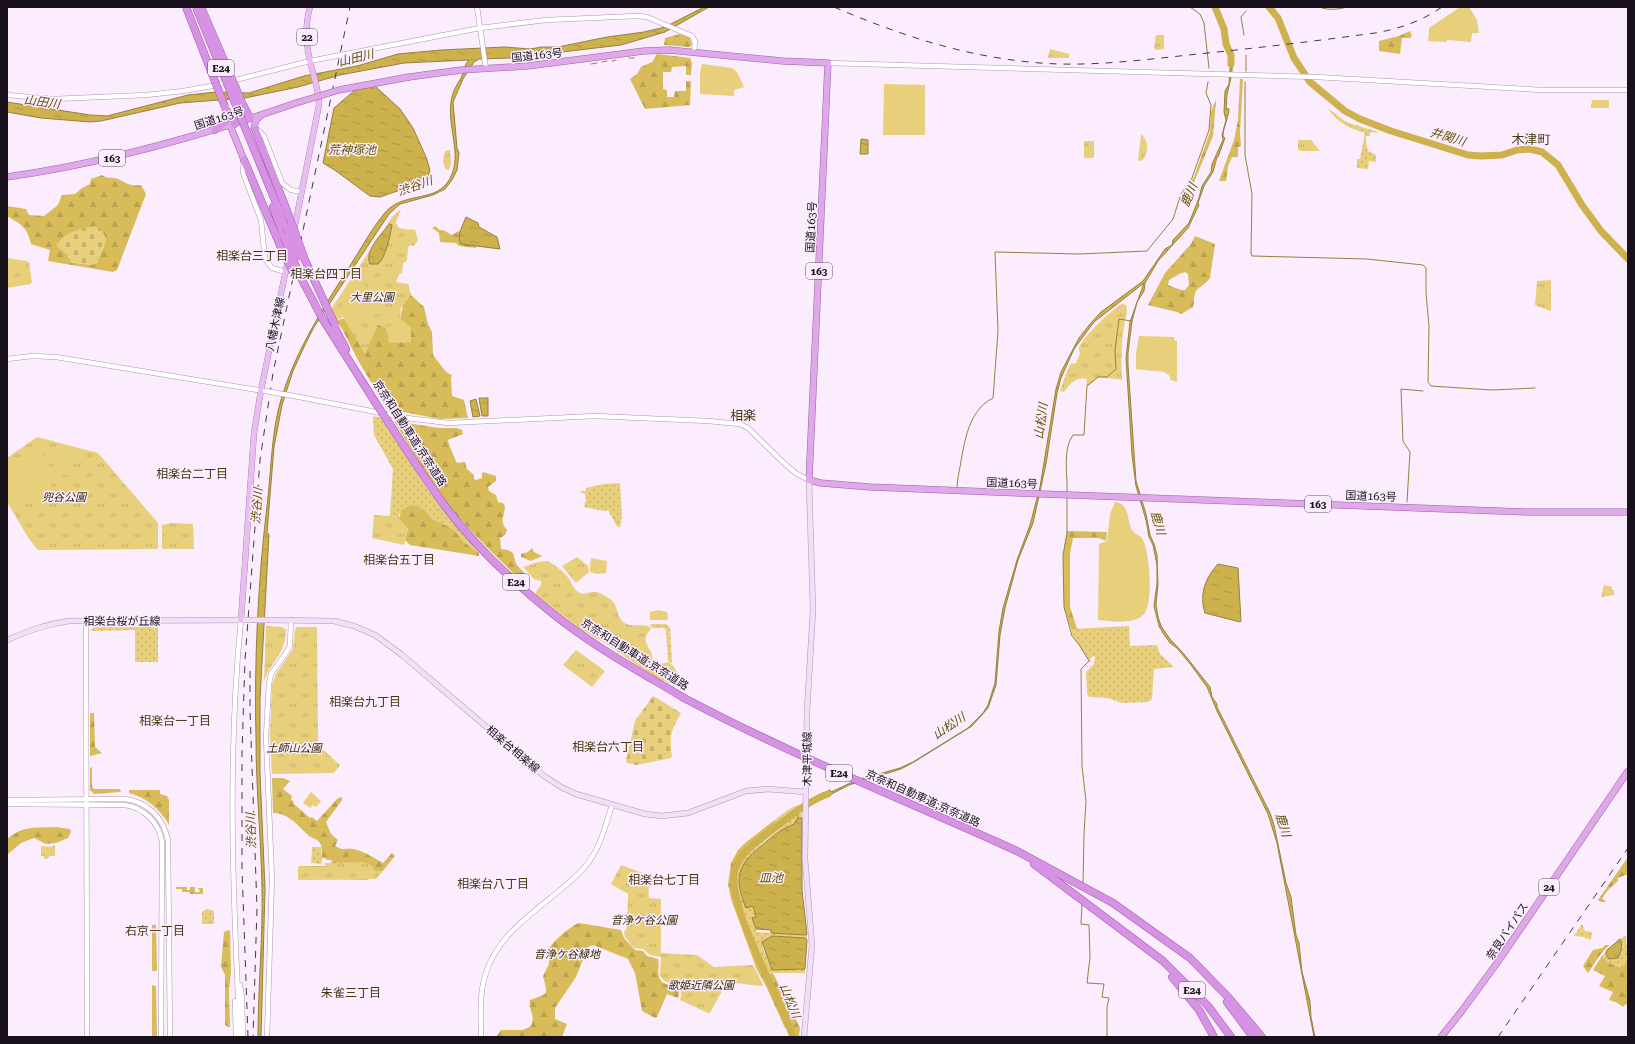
<svg xmlns="http://www.w3.org/2000/svg" width="1635" height="1044" font-family="'Roboto Serif','Noto Sans JP',serif">
	<style>
		.grass { fill: url(#grass-dots) }
		.forest { fill: url(#forest-firs); fill-rule: evenodd }
		.cemetery { fill: url(#cemetery-stones) }
		.park { fill: url(#park-tufts) }
		.garden { fill: #e7cf7b }
		.water { fill: url(#water-ripples); stroke: #96813e }
		.lines { fill: none; stroke-linecap: round; stroke-linejoin: round }
		.stream { stroke: #96813e; stroke-width: 1 }
		.river { stroke: #ccb14d; stroke-width: 7 }
		.tertiary-casing { stroke: #ae96b3; stroke-width: 5.5 }
		.secondary-casing { stroke: #ae96b3; stroke-width: 6 }
		.primary-casing { stroke: #94649e; stroke-width: 6 }
		.trunk-casing { stroke: #94649e; stroke-width: 7 }
		.motorway-casing { stroke: #94649e; stroke-width: 8 }
		.tertiary { stroke: #fff; stroke-width: 4.5 }
		.secondary { stroke: #f3def7; stroke-width: 5 }
		.primary { stroke: #e7beef; stroke-width: 5.5 }
		.trunk { stroke: #dfa8ea; stroke-width: 6 }
		.motorway { stroke: #d792e5; stroke-width: 7 }
		.rail { stroke: #433945; stroke-width: 1; stroke-dasharray: 7 7; stroke-linecap: butt }
		.tertiary-bridge-casing { stroke: #ae96b3; stroke-width: 5.5; stroke-linecap: butt }
		.secondary-bridge-casing { stroke: #ae96b3; stroke-width: 6; stroke-linecap: butt }
		.trunk-bridge-casing { stroke: #94649e; stroke-width: 7; stroke-linecap: butt }
		.motorway-bridge-casing { stroke: #94649e; stroke-width: 8; stroke-linecap: butt }
		.tertiary-bridge { stroke: #fff; stroke-width: 4.5 }
		.secondary-bridge { stroke: #f3def7; stroke-width: 5 }
		.trunk-bridge { stroke: #dfa8ea; stroke-width: 6 }
		.motorway-bridge { stroke: #d792e5; stroke-width: 7 }
		.labels { text-anchor: middle; stroke-width: 3; stroke-linejoin: round; paint-order: stroke }
		.shield { fill: #fbecfe; stroke: #5c525e; stroke-width: 1 }
		.shield-label { font-size: 10px; font-weight: bold; fill: #18101a }
		.street-label { font-size: 11px; fill: #18101a; stroke: #fbecfe }
		.park-label { font-size: 11px; font-style: italic; fill: #352a00; stroke: #fbecfe }
		.water-label { font-size: 12px; font-style: italic; fill: #645200; stroke: #fbecfe }
		.neighbourhood-label { font-size: 12px; fill: #443910; stroke: #fbecfe }
		.quarter-label { font-size: 13px; fill: #443910; stroke: #fbecfe }
	</style>
	<defs>
		<pattern id="grass-dots" width="8" height="8" patternUnits="userSpaceOnUse"><rect width="8" height="8" fill="#e7cf7b"/><path d="M2 2h.1M6 6h.1" fill="none" stroke="#c5b16a" stroke-width="1.8" stroke-linecap="round"/></pattern>
		<pattern id="forest-firs" width="22" height="20" patternUnits="userSpaceOnUse"><rect width="22" height="20" fill="#d8bc5a"/><path d="M5 1l3.5 6h-7zM16 11l3.5 6h-7z" fill="#b9a14e"/></pattern>
		<pattern id="cemetery-stones" width="16" height="16" patternUnits="userSpaceOnUse"><rect width="16" height="16" fill="#e7cf7b"/><path d="M2 7V4a2 2 0 0 1 4 0v3zM10 15v-3a2 2 0 0 1 4 0v3z" fill="#c5b16a"/></pattern>
		<pattern id="park-tufts" width="24" height="20" patternUnits="userSpaceOnUse"><rect width="24" height="20" fill="#e7cf7b"/><path d="M3 7l-1-3M5 7V3M7 7l1-3M15 17l-1-3M17 17v-4M19 17l1-3" fill="none" stroke="#c5b16a"/></pattern>
		<pattern id="water-ripples" width="26" height="14" patternUnits="userSpaceOnUse"><rect width="26" height="14" fill="#ccb14d"/><path d="M2 4q2-2 4 0t4 0M15 11q2-2 4 0t4 0" fill="none" stroke="#ae9743"/></pattern>
	</defs>
	<rect width="100%" height="100%" fill="#fbecfe"/>
	<path class="grass" d="M1328,108L1346,122L1378,132L1377,133L1370,132V136H1366V142L1368,151L1376,155V162L1369,161L1368,169L1357,168V159H1360L1365,133C1349,128 1337,123 1328,108Z
		M373,416L382,418L428,490L479,553L465,543L453,529L431,518L425,510L414,505H410L399,514V519L390,514L393,469L374,435Z
		M620,483L622,516L620,528L616,525L608,510L604,511L584,507L586,499L585,494L580,492V491H586V488L604,484Z
		M652,624H666L670,628L672,663L668,661L666,630L664,628H652L650,625Z
		M1129,626L1130,646L1157,645L1160,654L1174,667L1154,669L1152,699L1148,702L1122,703L1108,698L1089,697L1087,693L1086,672L1094,664L1095,657L1094,656L1090,658L1091,661L1090,663C1086,651 1073,642 1071,629Z
		M94,627H158V662H135V630L90,631Z
		M801,805L775,825L772,822C782,816 788,806 801,805Z
		M801,811L802,818H800C793,825 785,828 777,833C760,843 738,862 739,884C739,892 743,900 746,907L753,906L756,917L752,918L757,932L806,935L807,934V940L805,938L772,936L763,942L762,946L772,970L805,969V973H773L767,975C761,960 754,944 750,929C743,903 724,881 745,854C758,839 785,823 801,811Z
		M312,847H321L322,860L321,864L311,863Z
		M207,909L214,911V924H202V912Z
		M1582,924L1585,931L1592,932L1591,940L1584,937L1574,936Z
		M1626,935C1625,946 1633,961 1620,967L1609,963L1602,956L1607,950L1606,954L1609,959L1618,958L1621,948L1620,939Z"/>
	<path class="forest" d="M1410,31L1412,36L1410,38H1402L1400,54L1379,51V41L1399,36Z
		M680,34L690,38L692,45L689,47L664,45L665,38Z
		M657,54L690,58L692,63L691,75H686V66L672,67L671,72H663V89L667,90V97H674L675,91H686V81H691L690,105L645,109L630,79L637,74L641,67L652,62Z
		M1240,79H1243L1240,132L1241,146L1238,147V157H1232L1228,166L1226,181H1219L1234,140L1238,120Z
		M1216,100L1213,136L1190,192L1183,194L1194,177L1210,132L1211,112Z
		M102,175C107,179 109,177 115,178C125,181 127,187 141,185L146,194L117,270L113,272L48,261L50,250L31,244C27,227 22,225 7,216V206L26,209L29,215L44,216L58,205L62,195L75,194L82,188L90,184L91,179ZM105,245L102,250L97,263L91,265L69,262L68,254Z
		M435,226L440,230H443L452,235L459,231L461,232L459,236L465,244L476,246V248L459,246L456,243L440,242L439,233L432,228Z
		M1195,236L1215,244L1210,278C1206,284 1200,286 1196,291C1193,296 1195,302 1193,307L1181,314L1177,312L1148,305L1165,273L1191,244ZM1185,272L1188,274L1189,285L1185,290H1181L1168,285L1169,280L1181,273Z
		M408,284L411,295L424,307L428,324L432,332L433,355L446,372L452,375L451,379L452,396L464,400L468,418L440,419L387,409L359,362L342,329L336,321L345,318L373,323L388,328H411L400,319Z
		M394,421L439,428H457L462,430L463,434L448,440C448,443 456,461 457,463L465,462L467,469L474,475V479L476,480L482,478V473L483,472L496,476V481L488,487L489,491L496,495L498,502L503,503L505,507C504,518 499,520 507,530L505,535L500,538L501,549L508,550L513,553L516,564L526,575L519,579C497,557 475,536 455,513C432,485 413,452 394,421Z
		M410,505H414L425,510L431,518L453,529L465,543L479,553V556L410,545L405,540L408,529L399,519L401,511Z
		M1067,531L1107,532L1106,541L1099,538H1073L1070,554V607L1077,629H1071L1064,607L1063,555Z
		M532,548L534,552L542,556L531,561L521,557V554L528,552Z
		M90,713H94L95,747L102,753L90,756Z
		M92,767V787L94,789H120L121,792L94,794L90,790V768Z
		M272,778H283L290,781L283,789L292,796L291,799L294,802L293,803L310,818L312,817L317,821L338,798L342,797V800L326,822L331,834L338,840L335,846C345,851 343,848 353,849C364,851 374,858 383,863L392,853L395,856L381,873H372L367,880L323,879L298,880V866H325V863H331L332,860H327L325,858H322C322,854 322,849 321,845C319,839 313,839 309,836C298,826 289,813 273,813Z
		M129,790H160V794L167,796L169,800V825C160,809 147,798 129,793Z
		M772,822L775,825C749,845 723,860 734,897L761,969L783,1016L791,1037H788L789,1035L787,1028H785L766,986L757,970L731,899L728,884L731,863L738,850L745,843Z
		M56,827L70,829L71,832L68,838L56,843L46,844L34,838L21,843L7,855V839C24,825 35,828 56,827Z
		M1628,857V874L1618,878V881L1609,889L1602,898L1606,902H1601L1598,900Z
		M176,887H187V890H190V887H195V892H200L199,889L197,888H203V894H190L189,892H182V889H176Z
		M579,923L621,930L624,938L635,950L643,951L647,956L658,959C660,966 656,975 661,981C667,988 683,982 678,998L667,994L657,1017L655,1018L642,1011L635,973L628,959L593,945L588,947L576,977L555,1008V1019L567,1024L562,1037H496L501,1030H523L531,1026C536,1013 528,1012 530,1000C549,993 548,996 543,976L549,964V958L546,955C547,946 570,926 579,923Z
		M152,925H156L157,971H152Z
		M228,930L230,931L231,973L229,989L230,1027H228L225,1025V975L221,967L224,932Z
		M1605,945H1609L1600,955L1588,973L1583,966L1593,950L1602,948Z
		M1602,956L1609,963L1620,967L1624,965L1628,958V1005L1626,1004L1623,1007L1616,1002L1609,1000L1613,992L1599,986L1605,976L1593,970Z
		M773,973L800,1028L799,1037H794L767,975Z
		M152,985L156,986L157,1037H152Z"/>
	<path class="cemetery" d="M95,226L101,229C108,241 107,238 102,250C100,254 100,258 97,263L92,265L69,262L68,254L60,250L57,245C65,231 80,229 95,226Z
		M653,696L681,713C671,730 669,737 672,756L671,758L637,765L627,763L626,761L635,721Z"/>
	<path class="park" d="M1156,35H1164V49L1156,50L1154,48Z
		M1050,49L1069,54V58H1048Z
		M1592,100H1609V108H1591Z
		M1141,134C1149,142 1149,149 1143,160L1138,161Z
		M1298,140H1311L1320,151H1300L1298,149Z
		M1084,141H1094V158H1084Z
		M450,150L451,163L449,170L445,169L443,161L445,151Z
		M401,209L396,222L398,227C403,230 409,229 415,230L418,240L414,246L410,245L408,248L407,260L403,264L402,273L399,274L396,282L408,284L411,295L401,308L400,318L411,328V342L389,343L386,328L378,325L365,354L343,317L336,321L331,309L392,217Z
		M7,258L27,261L29,263L32,282L30,284L7,288Z
		M1551,280V310L1550,311L1535,305L1537,281Z
		M1122,304L1126,305C1128,310 1126,316 1125,321C1121,341 1121,359 1122,380C1115,378 1108,379 1099,377L1088,386L1086,385L1087,379C1075,377 1071,383 1064,392L1060,391L1067,371L1071,364L1076,363L1080,354C1080,353 1079,350 1079,348C1081,339 1113,308 1122,304Z
		M37,437L98,453L158,523V549L38,550L29,539L7,502V458Z
		M390,514L399,519L408,529L404,545L372,538L374,515L389,516Z
		M171,523L193,524L194,549H162V525Z
		M577,557L588,566L589,572L576,583L562,566Z
		M548,561C556,566 563,571 569,579C571,583 574,589 578,592C583,596 587,592 593,592C597,591 603,595 607,597C619,603 615,614 623,622C630,628 642,623 650,627L651,629C642,639 646,642 651,652C653,657 652,661 656,665L669,662C678,669 679,680 686,689L685,690L651,675L610,646L579,628L536,595V592L541,585V581L534,579L523,567L538,562Z
		M1604,585L1612,587V590H1614V595L1601,597Z
		M266,626L282,627L286,630C286,655 270,661 264,682Z
		M297,627H317L318,745L340,765L334,773L272,774L270,734L272,685L276,674L293,649L295,630Z
		M576,650L605,671L592,687L563,665Z
		M55,845V856H50L47,859H44V856H41V846L51,847Z
		M365,862L371,865L375,871H383L376,879L298,880V866L325,867V863Z
		M621,865L648,875L649,898L661,899V953L697,955L714,967L753,965L763,985L762,986L727,982L710,1013H708L680,1000C686,981 666,987 660,976L661,957L650,955L643,949L634,948L625,937L624,931L626,930L627,926L628,894L611,884Z"/>
	<path class="garden" d="M1460,7H1469L1477,20L1479,33H1472L1471,42L1447,40L1446,42L1428,41L1429,28Z
		M702,64L732,68L737,72L744,87L734,90V96L700,94V72Z
		M884,84L925,85V135H883Z
		M361,282L376,294L380,292L388,297L380,314H373L372,318L365,316L353,322L341,304L356,285Z
		M400,321L407,328L408,339L391,340L390,326Z
		M1139,336L1174,337L1175,341H1177V382L1171,380L1169,375L1164,372L1136,369V353Z
		M38,449L42,451L53,495C41,506 18,506 7,495V463Z
		M54,453L73,454L72,475L53,474Z
		M1115,502C1129,503 1127,518 1131,528C1133,534 1139,534 1142,538C1150,550 1154,606 1143,615C1132,625 1112,621 1098,620L1099,544L1107,541L1110,514Z
		M591,558L607,561L606,573L597,574L590,572V566Z
		M659,610L667,612L668,617L667,620H650V612Z
		M311,792L321,801L316,807L313,805L310,808L303,803Z"/>
	<path class="water" d="M704,7H709L665,32L621,45L511,58L479,59L474,62L463,79L453,102L457,148L459,153L457,170L452,180L445,189L433,195L400,204L389,214L314,327L304,347L293,371L282,405L274,447L269,508L267,534H269L260,699V773L265,889L261,1037H258C258,987 263,938 262,888C261,838 256,789 256,739C254,663 258,580 267,506C271,474 271,442 278,411C291,357 322,310 351,264C362,247 371,230 383,215C401,191 432,203 447,183C465,159 447,130 451,102C452,93 456,86 461,78C464,71 464,65 469,60L404,63L340,75L298,87L245,98L180,103L101,121L90,122L41,118L7,112V102L90,115L107,116L188,95L216,92L249,93L304,76L357,66L398,54L441,50L505,47L530,49L542,47H558L607,37L644,32L665,27Z
		M1231,55C1234,67 1231,79 1228,90C1226,97 1227,104 1226,110L1228,108L1229,110C1228,119 1223,128 1223,136L1225,138L1218,157H1217L1213,172L1204,186L1198,203L1199,205L1188,228L1158,261L1145,283L1144,291L1137,302L1132,321L1128,353V365L1136,481L1146,514L1150,535L1154,544L1157,555L1158,584L1156,605L1158,617L1161,626L1170,639L1184,654L1210,687L1212,697L1217,704V707L1270,813L1274,825L1286,883L1291,897L1296,935L1299,943L1302,972L1310,1001L1311,1017L1315,1037H1314L1277,843L1268,814L1217,711L1207,687L1191,665L1177,648L1170,643L1163,633L1159,626L1154,606L1157,584V565L1153,545L1149,537L1146,520L1136,486L1132,455L1126,358L1130,322L1144,283L1094,322L1074,349L1061,378L1057,393L1046,464L1033,523L1018,560L1005,608L1000,635L996,685L988,708L972,726L914,762L901,769L849,785L822,799L819,795L830,790L831,792L857,780L900,768L913,762L968,728L983,713L988,705L995,683L999,631L1003,608L1017,560L1030,525L1040,487L1056,389L1061,372L1079,338L1090,324L1101,312L1143,281L1165,249L1172,245L1173,240L1189,223L1199,198L1202,186L1211,172L1212,164L1223,140L1222,135L1226,120L1224,112L1225,91L1229,84Z
		M375,86L400,109L413,128L426,157L430,170L428,177L422,185L400,190L380,197L370,196L336,171L323,163L334,108L355,90Z
		M861,139L868,140V154H860Z
		M466,217L478,223L479,227L497,237L500,249L461,244C456,236 463,225 466,217Z
		M390,224L392,225C390,236 386,257 378,264H370C364,251 381,235 388,226Z
		M479,398H488V416H482Z
		M476,399L480,416L473,417L470,401Z
		M1218,564L1238,568L1241,621L1240,622L1205,613C1199,595 1205,578 1218,564Z
		M800,818H802V890L807,934L806,935L771,933V930L756,929L752,918L756,917L753,906L746,908C734,879 737,865 761,846C773,836 780,830 794,824L797,819Z
		M772,936L805,938L807,940L805,969L772,970L762,942Z
		M1620,939C1623,945 1621,953 1618,958L1609,959L1606,954L1607,950Z"/>
	<g class="lines">
		<path class="stream" d="M1190,7L1200,14L1204,23L1209,68
			M1319,7C1329,11 1338,9 1348,7
			M1244,35L1241,17L1246,11
			M629,58H634
			M612,61L616,60
			M602,62L607,61
			M591,64L597,63
			M1246,71V55
			M1245,82V155L1252,194L1251,253L1252,256L1367,259L1423,265L1426,268V293L1429,326L1428,382L1431,386L1492,390L1535,388
			M1181,194L1192,178L1209,130L1211,105L1206,93L1208,82
			M957,487L958,477C964,450 965,412 993,398L998,331L995,252L1079,254L1147,251L1173,219L1180,197
			M1067,492C1068,474 1062,451 1073,435H1084L1087,386L1098,377H1107L1116,369L1115,350L1119,319L1131,321
			M1067,498V533L1063,555L1064,607L1072,636L1080,646L1089,661L1081,669L1082,766L1086,801L1084,834L1083,884
			M1407,502L1410,452L1403,441L1401,389L1423,391
			M797,811L798,818
			M1082,905L1081,924L1089,925L1090,957L1087,983L1104,984L1102,997L1109,998L1107,1007V1037"/>
		<path class="river" d="M1215,7L1224,29L1226,44L1231,55V64
			M1269,7L1278,18L1294,58L1310,82L1345,111L1360,119L1391,131L1468,155L1481,156L1502,155L1517,150L1530,149L1542,152L1558,165L1582,205L1601,231L1628,259
			M793,1037C781,1000 725,903 735,869C742,850 759,840 774,828C791,816 808,801 828,794"/>
		<defs>
			<path id="tertiary" d="M477,7L486,69
				M828,63L1316,77L1542,90H1628
				M7,95L53,99L146,95L183,91L212,86L310,61L480,28L546,20L637,16L647,17L692,36L695,41L694,52
				M255,129L259,131L264,136L282,183L291,190L302,192
				M244,160L243,173L261,220L265,259L272,268L286,272
				M7,359L32,356L56,357L264,391
				M294,396L407,418L448,423L595,416L708,421L740,424L748,428L786,465L797,474L809,480
				M86,621L87,1037
				M7,800L125,799C148,802 163,817 168,840L170,1037
				M7,804L125,805C145,808 160,824 162,843L161,1037
				M240,985L242,997L243,1037
				M235,1001L236,1037
				M240,1037C233,898 227,759 241,620
				M267,1037L272,879L266,737L269,684L271,674L288,650L290,645L291,620
				M481,1037C481,1017 479,996 485,976C499,926 551,904 584,868C600,850 605,827 612,805"/>
			<path id="secondary" d="M271,620L334,621L354,626L375,635L402,655L544,776L561,787L576,794L645,814L662,816L688,813L746,791L768,789L806,792
				M7,640C28,631 46,624 69,621L245,620
				M804,1037L812,945L805,859L807,711L813,610L809,480"/>
			<path id="primary" d="M294,230L319,105C319,92 315,81 312,69C306,48 304,28 310,7
				M241,620L254,433L261,390L288,260"/>
			<path id="trunk" d="M409,77L461,70L528,66L644,51L669,50L783,61L828,63L809,480L821,483L870,487L1043,494L1526,512H1628
				M230,125L244,160
				M254,128L256,120L261,115
				M7,177C106,163 201,136 296,103
				M1441,1037L1461,1012L1497,963L1628,771"/>
			<path id="motorway" d="M242,103L250,118
				M226,110L233,119L240,121
				M234,124L241,113V100
				M255,129L289,216
				M215,130L225,122L227,114
				M246,130L286,227
				M244,160L282,250
				M273,207L284,237
				M322,318L377,405
				M334,326L346,349
				M389,423C407,451 425,479 445,506C475,546 513,582 552,613C593,646 639,671 684,698
				M997,842L1017,851L1113,903L1190,958L1229,998L1262,1037
				M1034,864L1163,961L1208,1006L1231,1037
				M1172,977L1199,1010L1214,1037
				M1227,1002L1253,1037"/>
		</defs>
		<use href="#tertiary" class="tertiary-casing"/>
		<use href="#secondary" class="secondary-casing"/>
		<use href="#primary" class="primary-casing"/>
		<use href="#trunk" class="trunk-casing"/>
		<use href="#motorway" class="motorway-casing"/>
		<use href="#tertiary" class="tertiary"/>
		<use href="#secondary" class="secondary"/>
		<use href="#primary" class="primary"/>
		<use href="#trunk" class="trunk"/>
		<use href="#motorway" class="motorway"/>
		<path class="rail" d="M834,7C897,34 960,55 1029,62C1085,68 1141,60 1198,54C1257,48 1316,41 1375,33C1399,29 1422,21 1442,7
			M250,671V710L257,908L253,1037
			M248,1037L242,869V753L245,660L260,460L273,373L350,7
			M1498,1037L1628,848"/>
		<defs>
			<path id="tertiary-bridge" d="M265,391L294,396"/>
			<path id="secondary-bridge" d="M245,620H271"/>
			<path id="trunk-bridge" d="M296,103L339,90L409,77"/>
			<path id="motorway-bridge" d="M186,7L225,107
				M196,7L246,130
				M201,7L241,100
				M289,216L305,260L335,325
				M286,227L300,257
				M284,237L300,276L322,318
				M282,250L295,276
				M377,405L389,423
				M684,698C786,752 892,795 997,842"/>
		</defs>
		<use href="#tertiary-bridge" class="tertiary-bridge-casing"/>
		<use href="#secondary-bridge" class="secondary-bridge-casing"/>
		<use href="#trunk-bridge" class="trunk-bridge-casing"/>
		<use href="#motorway-bridge" class="motorway-bridge-casing"/>
		<use href="#tertiary-bridge" class="tertiary-bridge"/>
		<use href="#secondary-bridge" class="secondary-bridge"/>
		<use href="#trunk-bridge" class="trunk-bridge"/>
		<use href="#motorway-bridge" class="motorway-bridge"/>
	</g>
	<g class="labels">
		<g class="shield">
			<rect x="297" y="29" width="20" height="16" rx="3"/>
			<rect x="208" y="60" width="26" height="16" rx="3"/>
			<rect x="99" y="150" width="26" height="16" rx="3"/>
			<rect x="806" y="263" width="26" height="16" rx="3"/>
			<rect x="1305" y="496" width="26" height="16" rx="3"/>
			<rect x="503" y="574" width="26" height="16" rx="3"/>
			<rect x="826" y="765" width="26" height="16" rx="3"/>
			<rect x="1539" y="879" width="20" height="16" rx="3"/>
			<rect x="1179" y="982" width="26" height="16" rx="3"/>
		</g>
		<g class="shield-label">
			<text x="307" y="41">22</text>
			<text x="221" y="72">E24</text>
			<text x="112" y="162">163</text>
			<text x="819" y="275">163</text>
			<text x="1318" y="508">163</text>
			<text x="516" y="586">E24</text>
			<text x="839" y="777">E24</text>
			<text x="1549" y="891">24</text>
			<text x="1192" y="994">E24</text>
		</g>
		<g class="street-label">
			<text transform="translate(537 55) rotate(-6)" y="4">国道163号</text>
			<text transform="translate(219 118) rotate(-18)" y="4">国道163号</text>
			<text transform="translate(811 227) rotate(-87)" y="4">国道163号</text>
			<text transform="translate(275 324) rotate(-78)" y="4">八幡木津線</text>
			<text transform="translate(410 433) rotate(57)" y="4">京奈和自動車道;京奈道路</text>
			<text transform="translate(1012 483) rotate(2)" y="4">国道163号</text>
			<text transform="translate(1371 496) rotate(2)" y="4">国道163号</text>
			<text x="122" y="625">相楽台桜が丘線</text>
			<text transform="translate(635 654) rotate(32)" y="4">京奈和自動車道;京奈道路</text>
			<text transform="translate(513 749) rotate(40)" y="4">相楽台相楽線</text>
			<text transform="translate(807 759) rotate(-90)" y="4">木津平城線</text>
			<text transform="translate(923 798) rotate(24)" y="4">京奈和自動車道;京奈道路</text>
			<text transform="translate(1507 931) rotate(-56)" y="4">奈良バイパス</text>
		</g>
		<g class="park-label">
			<text x="372" y="301">大里公園</text>
			<text x="64" y="501">兜谷公園</text>
			<text x="294" y="752">土師山公園</text>
			<text x="644" y="924">音浄ケ谷公園</text>
			<text x="567" y="958">音浄ケ谷緑地</text>
			<text x="701" y="989">歌姫近隣公園</text>
		</g>
		<g class="water-label">
			<text transform="translate(356 58) rotate(-14)" y="4">山田川</text>
			<text transform="translate(42 102) rotate(8)" y="4">山田川</text>
			<text transform="translate(1448 137) rotate(17)" y="4">井関川</text>
			<text x="352" y="154">荒神塚池</text>
			<text transform="translate(415 186) rotate(-19)" y="4">渋谷川</text>
			<text transform="translate(1189 195) rotate(-67)" y="4">鹿川</text>
			<text transform="translate(1041 421) rotate(-82)" y="4">山松川</text>
			<text transform="translate(257 506) rotate(-86)" y="4">渋谷川</text>
			<text transform="translate(1158 523) rotate(75)" y="4">鹿川</text>
			<text transform="translate(949 726) rotate(-34)" y="4">山松川</text>
			<text transform="translate(1283 825) rotate(73)" y="4">鹿川</text>
			<text transform="translate(251 831) rotate(-92)" y="4">渋谷川</text>
			<text x="771" y="882">皿池</text>
			<text transform="translate(790 1001) rotate(68)" y="4">山松川</text>
		</g>
		<g class="neighbourhood-label">
			<text x="252" y="260">相楽台三丁目</text>
			<text x="326" y="278">相楽台四丁目</text>
			<text x="192" y="478">相楽台二丁目</text>
			<text x="399" y="564">相楽台五丁目</text>
			<text x="365" y="706">相楽台九丁目</text>
			<text x="175" y="725">相楽台一丁目</text>
			<text x="608" y="751">相楽台六丁目</text>
			<text x="664" y="884">相楽台七丁目</text>
			<text x="493" y="888">相楽台八丁目</text>
			<text x="155" y="935">右京一丁目</text>
			<text x="351" y="997">朱雀三丁目</text>
		</g>
		<g class="quarter-label">
			<text x="1531" y="144">木津町</text>
			<text x="743" y="420">相楽</text>
		</g>
	</g>
	<rect width="1635" height="1044" fill="none" stroke="#18101a" stroke-width="16"/>
</svg>
